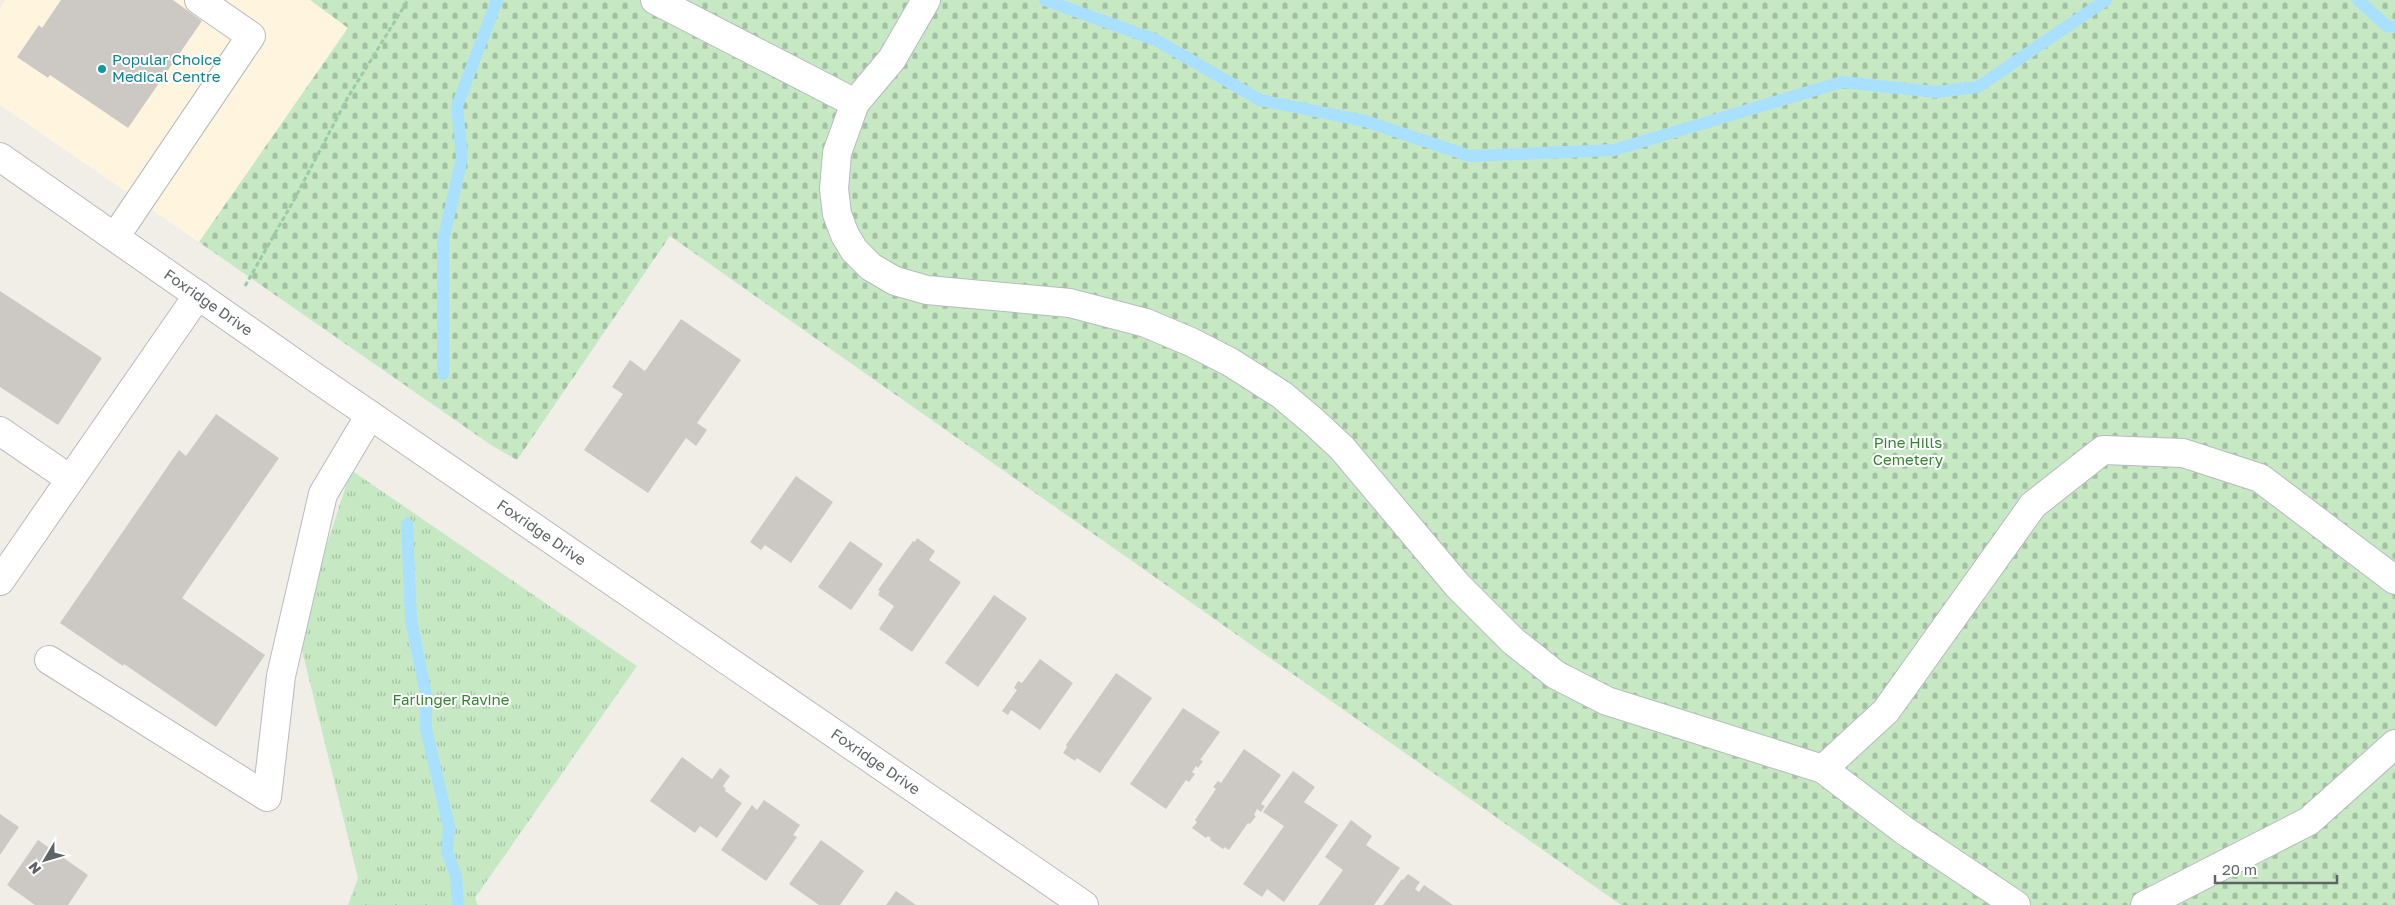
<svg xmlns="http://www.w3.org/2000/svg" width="2395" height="905" font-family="'Golos Text',sans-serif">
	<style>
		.commercial { fill: #fff5df }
		.grass { fill: url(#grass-tufts) }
		.cemetery { fill: url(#cemetery-stones) }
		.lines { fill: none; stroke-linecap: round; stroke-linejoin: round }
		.stream { stroke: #a9e0ff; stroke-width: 12 }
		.building { fill: #ccc9c4 }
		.minor-casing { stroke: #b7babe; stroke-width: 30 }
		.path { stroke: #9ccaa6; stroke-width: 3; stroke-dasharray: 5 2.5; stroke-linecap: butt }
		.minor { stroke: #fff; stroke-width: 28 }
		.culture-dot { fill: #0f9aa8; stroke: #fff; stroke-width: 2 }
		.labels { text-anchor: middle; stroke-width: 4; stroke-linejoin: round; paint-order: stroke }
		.culture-label { font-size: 15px; fill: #0d838f; stroke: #fff; text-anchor: start }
		.street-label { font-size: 15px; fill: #5e6368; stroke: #fff }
		.park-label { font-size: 15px; fill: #348332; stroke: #fff }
	</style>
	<defs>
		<pattern id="grass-tufts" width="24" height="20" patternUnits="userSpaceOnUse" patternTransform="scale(1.25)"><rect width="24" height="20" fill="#c6e9c4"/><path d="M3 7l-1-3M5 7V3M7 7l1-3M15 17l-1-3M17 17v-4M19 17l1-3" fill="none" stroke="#a4c0a3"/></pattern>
		<pattern id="cemetery-stones" width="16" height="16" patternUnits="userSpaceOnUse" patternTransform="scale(1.25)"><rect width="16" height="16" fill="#c6e9c4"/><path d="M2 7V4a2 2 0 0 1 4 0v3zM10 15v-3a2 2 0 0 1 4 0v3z" fill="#a4c0a3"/></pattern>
	</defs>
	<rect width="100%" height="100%" fill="#f1eee7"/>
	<path class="commercial" d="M5,0H310L348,27L199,242L0,105V8Z"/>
	<path class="grass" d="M351,470L637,666L475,898L478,905H348L358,878L298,634Z"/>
	<path class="cemetery" d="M310,0H2395V905H1621L670,236L517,460L491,445L199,242L348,28Z"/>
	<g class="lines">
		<path class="stream" d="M1045,0L1156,40L1260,100L1365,121L1470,156L1614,150L1842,82L1936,92L1978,87L2106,0
			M2358,0L2387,26L2395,27
			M443,374V241L462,158L457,106L497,0
			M407,524L411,620L426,695V729L449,827L447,852L456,876L458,905"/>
	</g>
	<path class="building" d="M61,0H173L202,21L128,128L50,75L48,78L17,57L39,25L42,28Z
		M0,291L102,358L58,425L0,387Z
		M681,319L741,360L697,423L707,430L696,446L686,438L648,493L584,450L623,394L612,387L630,360L645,371Z
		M216,414L279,458L182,598L265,655L216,727L124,664L123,666L60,623L179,450L186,456Z
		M796,476L833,502L791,563L765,545L761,550L750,542Z
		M917,538L935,551L929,560L961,582L912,652L879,629L894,606L878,595L880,591L878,590L913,541L915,542Z
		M850,541L883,564L851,610L818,587Z
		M994,595L1027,618L978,687L945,663Z
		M1040,659L1073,683L1040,730L1011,710L1008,715L1002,711L1017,690L1014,688L1018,681L1022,683Z
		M1116,673L1152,698L1100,773L1077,758L1075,761L1063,753L1067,747L1066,745Z
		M1183,708L1220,732L1200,760L1203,761L1198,768L1196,766L1192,772L1195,774L1189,782L1186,780L1166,809L1130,784Z
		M1244,749L1281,775L1261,804L1265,806L1261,812L1257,809L1254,815L1256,816L1250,824L1248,823L1229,850L1225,847L1223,849L1210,840L1211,838L1208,836L1206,838L1192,828L1197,822L1195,820L1216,789L1213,787L1218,781L1221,783Z
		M682,757L712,779L720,768L730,776L723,786L726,789L725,791L742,803L717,838L700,826L695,833L650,801Z
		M1293,771L1315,787L1304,802L1338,825L1284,902L1267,889L1262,897L1243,884L1284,826L1263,812Z
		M764,800L800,825L793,835L797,837L766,881L721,850L752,805L757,810Z
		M0,814L19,827L0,855Z
		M1351,820L1372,836L1366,845L1400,868L1374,905H1318L1343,870L1325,857Z
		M38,840L88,875L68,905H35L7,885Z
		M821,840L864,871L840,905H819L789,884Z
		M1408,874L1420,882L1415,889L1419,892L1424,885L1453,905H1383L1402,879L1403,880Z
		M896,891L916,905H886Z"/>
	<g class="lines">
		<defs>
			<g id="minor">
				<path d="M655,0L855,103"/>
				<path d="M926,0L892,59L855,103L837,153L834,189L837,214L845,235L854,250L871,267L895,281L927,290L1070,303L1146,323L1191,342L1230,362L1282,395L1314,422L1342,448L1458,586L1513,641L1556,675L1607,701L1823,769L1905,831L2016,905"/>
				<path id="s1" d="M0,157L316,378L1084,905"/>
				<path d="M115,237L251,36L199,0"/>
				<path d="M0,431L70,479"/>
				<path d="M0,581L198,295"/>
				<path d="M49,660L267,797L281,676L323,494L370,415"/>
				<path d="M1823,769L1886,711L2033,505L2103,450L2183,453L2260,478L2395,580"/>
				<path d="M2145,905L2309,821L2395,744"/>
			</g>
		</defs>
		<use href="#minor" class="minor-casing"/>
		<path class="path" d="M245,286L294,200L348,97L408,0"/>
		<use href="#minor" class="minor"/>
	</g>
	<circle class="culture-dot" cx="102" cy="69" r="5"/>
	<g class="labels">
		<g class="culture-label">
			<text x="112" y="65">Popular Choice<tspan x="112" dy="17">Medical Centre</tspan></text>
		</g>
		<g class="street-label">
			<text dy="5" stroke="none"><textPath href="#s1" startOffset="254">Foxridge Drive</textPath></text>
			<text dy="5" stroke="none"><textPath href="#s1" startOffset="659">Foxridge Drive</textPath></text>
			<text dy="5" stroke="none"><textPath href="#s1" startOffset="1064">Foxridge Drive</textPath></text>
		</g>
		<g class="park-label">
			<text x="1908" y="448">Pine Hills<tspan x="1908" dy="17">Cemetery</tspan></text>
			<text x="451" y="705">Farlinger Ravine</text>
		</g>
	</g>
	<g transform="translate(45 860) rotate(232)" stroke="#ffffff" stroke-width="4" paint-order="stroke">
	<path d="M0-4L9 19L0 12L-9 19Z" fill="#5e6368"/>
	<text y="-8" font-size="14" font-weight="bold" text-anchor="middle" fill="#5e6368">N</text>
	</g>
	<path d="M2215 875v8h122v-8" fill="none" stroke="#5e6368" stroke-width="2.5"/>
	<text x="2222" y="875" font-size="15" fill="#5e6368" stroke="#ffffff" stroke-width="4" paint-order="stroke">20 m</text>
</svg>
